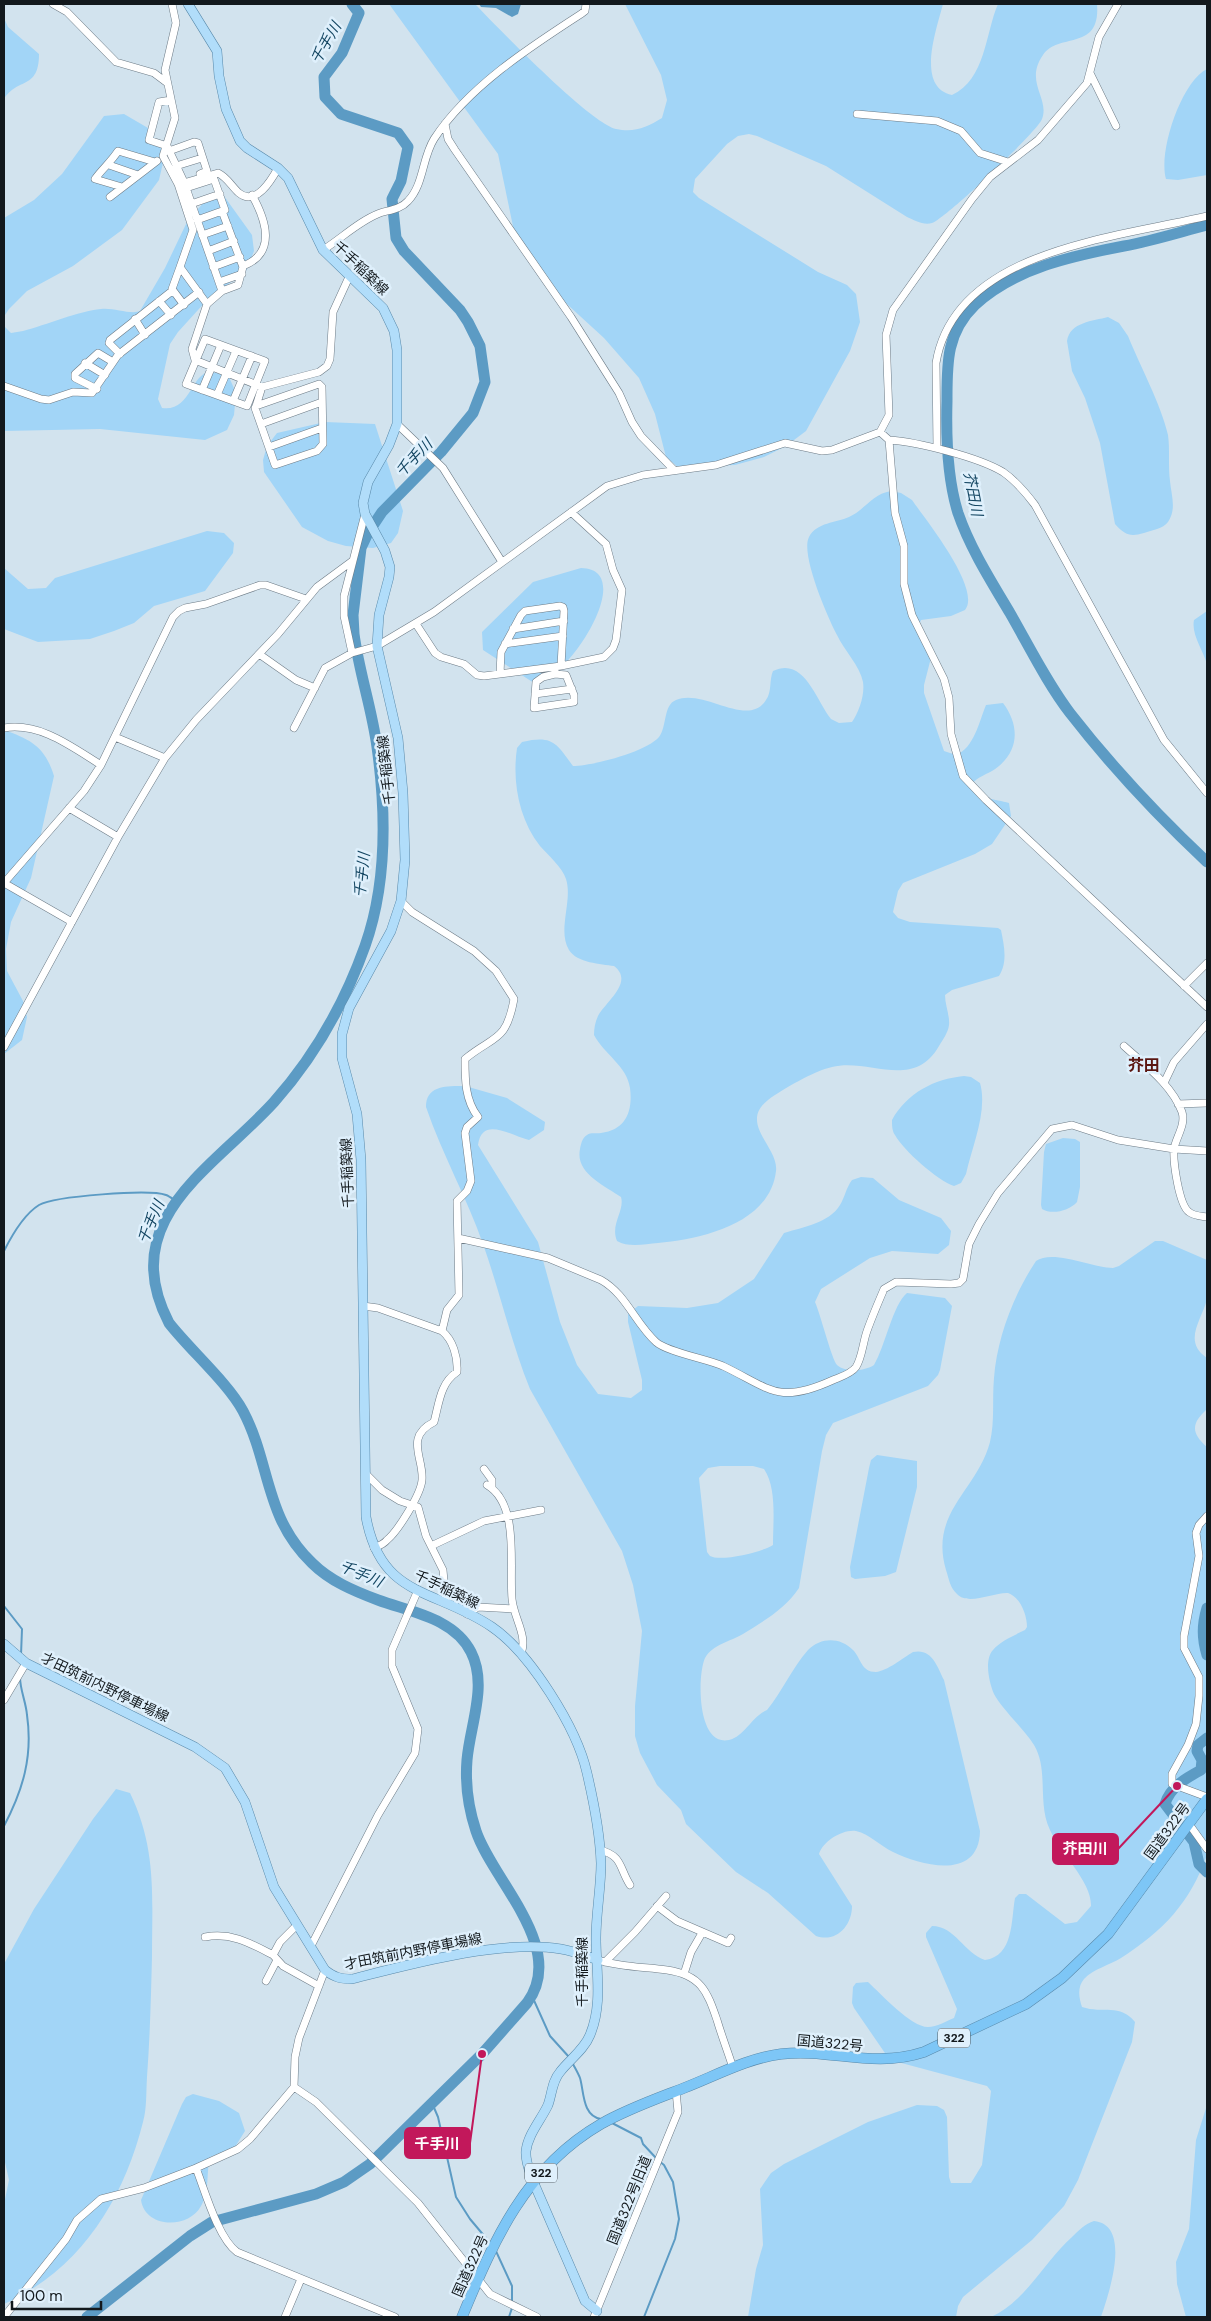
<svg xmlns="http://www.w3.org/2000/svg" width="1211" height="2321" font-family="'DM Sans','Noto Sans JP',sans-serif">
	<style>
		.green { fill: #a2d5f7; fill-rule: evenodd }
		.water { fill: #5c9bc4 }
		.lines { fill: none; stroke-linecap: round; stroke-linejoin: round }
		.stream { stroke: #5c9bc4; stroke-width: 2 }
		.river { stroke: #5c9bc4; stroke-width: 11 }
		.minor-casing { stroke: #6d7b86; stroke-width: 8 }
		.major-casing { stroke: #5889aa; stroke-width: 10 }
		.highway-casing { stroke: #5889aa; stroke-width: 11 }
		.minor { stroke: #fff; stroke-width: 7 }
		.major { stroke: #b1ddfa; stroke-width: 9 }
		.highway { stroke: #7dc6f6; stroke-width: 10 }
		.labels { text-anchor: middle; stroke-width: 5; stroke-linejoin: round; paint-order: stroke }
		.shield { fill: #dff0fc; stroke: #505a60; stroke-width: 1 }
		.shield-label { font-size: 12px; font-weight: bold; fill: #13191d }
		.street-label { font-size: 14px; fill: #13191d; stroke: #dff0fc }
		.water-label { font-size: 15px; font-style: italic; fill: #154763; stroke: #dff0fc }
		.quarter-label { font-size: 16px; font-weight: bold; fill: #5a1611; stroke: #dff0fc }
		.leader { fill: none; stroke: #c2185b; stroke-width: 2 }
		.callout-dot { fill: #c2185b; stroke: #dff0fc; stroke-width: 2 }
		.callout { fill: #c2185b; stroke: #c2185b; stroke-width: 2 }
		.callout-label { font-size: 15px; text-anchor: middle; font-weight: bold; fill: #fff }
	</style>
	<rect width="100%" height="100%" fill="#d2e3ee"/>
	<path class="green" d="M389,4H475C497,27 590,123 616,129C635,133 647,127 662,118L667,100L661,75L625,4H943C937,28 915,87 952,95C986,79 985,34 998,4H1097C1101,52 1059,32 1043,55C1024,82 1050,98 1042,119C1038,131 944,220 932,223C924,226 914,220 907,217L826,166L757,136L749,134L738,136L727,144L695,179L693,192L699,198L818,272L847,285L856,294L860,322L850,351L806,431L786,446L764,457L735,465L678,467L666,457L655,414L639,378L604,338L545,284L514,231L498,154Z
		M4,18L8,27L39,54C39,90 18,77 4,99Z
		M1207,69V175L1178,180L1166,179C1158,152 1181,82 1207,69Z
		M124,114L148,128L165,154L159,180L122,230L73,266L27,291L9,309L5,315V327L11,333L23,331C46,325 79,311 101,309C112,307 131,315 140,311L165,268L187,222L209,196H224L252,235L254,251L246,271L208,299L178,332L170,344L158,399L162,408C191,412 191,373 210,372C216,372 224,376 229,377L236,393L234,415L227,430L205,440L100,429L4,431V218L34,200L62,174L104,116Z
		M1108,317L1119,323L1128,336C1140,366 1161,404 1168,435C1170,449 1168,466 1170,481C1171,494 1177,509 1168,522C1163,529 1152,530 1144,533C1130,537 1125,535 1115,524L1100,443L1085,398L1072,371L1067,341C1070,322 1093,321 1108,317Z
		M325,422L375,424L403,511L398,533L391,543L373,548L346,546L328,541L302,527L264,472L263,460L267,446L277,433Z
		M891,491L901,493L912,500C925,519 982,589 965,610L951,616L921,620L919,625L933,650L924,685V693L944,751L956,755C974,748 979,722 986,705L1003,703C1021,727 1019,754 992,771C983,776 975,778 970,787C977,799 996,799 1009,803L1011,816L992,844L975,854L903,883L898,891L893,912L898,918L910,922L998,928L1001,930C1004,945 1008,962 999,976L952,990L945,995C945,1005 950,1016 949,1025C948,1033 943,1039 939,1046C913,1091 870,1058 832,1067C814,1071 783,1089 768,1100C738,1124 779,1147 776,1171C770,1224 701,1239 658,1243C645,1244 629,1248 617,1241C610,1224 625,1211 621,1197C604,1185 575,1173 580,1149C581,1144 582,1138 587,1135C591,1132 596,1134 601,1133C626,1130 633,1111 630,1088C627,1066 604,1054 594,1035C594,1029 595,1022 598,1016C605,1002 635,982 614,966C601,964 577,963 569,950C557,930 573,901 566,879C562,867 548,855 540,846C519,819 512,782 517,748L522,742C553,735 556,743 573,766C592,766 646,752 659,737C667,727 663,705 676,700C704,688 748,729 766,700C772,692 769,680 773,671C804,656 816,700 831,719L839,723L852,722C859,712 865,695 863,682C860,666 844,650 837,635C828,618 800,554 809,537C817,522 836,523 849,517C865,510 872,494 891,491Z
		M207,531L224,533L234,543L233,553L205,591L154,606L134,623L114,631L90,639L38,642L4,629V568L28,589L46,588L55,578Z
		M581,568C641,569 564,686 534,683L483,650L482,632L533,582Z
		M1207,611V664C1203,650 1191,634 1194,620Z
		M4,730C32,740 45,747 54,776L31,878L11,922L6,949L7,971L23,1001L27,1017L22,1040L4,1054Z
		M964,1076L971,1077L980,1083C988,1111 972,1146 966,1174L961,1183L954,1186C938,1181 903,1150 895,1135C892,1131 892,1125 892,1120C907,1093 934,1079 964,1076Z
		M465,1086L507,1098L545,1122L544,1130L529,1140C511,1136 482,1115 478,1145L538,1242L560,1322L577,1365L598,1394L631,1398L642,1390V1380L628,1322V1314L638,1306L687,1308L718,1303L754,1279L784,1233C803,1227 829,1223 840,1205C845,1197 846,1188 852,1180L861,1177L873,1178L899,1200L941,1218L951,1231L949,1245L938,1254L892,1251L870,1258L821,1289L815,1302C820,1313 832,1360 837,1365C846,1373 865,1371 874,1365C885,1347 893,1304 907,1293L945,1298L952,1306L940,1370L938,1375L928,1386L833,1423L826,1435L822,1451L799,1588C785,1609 764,1621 743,1634C731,1641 712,1645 705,1658C697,1676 697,1747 729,1740C745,1736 752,1716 767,1710C782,1692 792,1668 808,1650C821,1637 840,1637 853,1650C861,1658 861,1672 876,1672C887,1671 903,1658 913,1652C932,1648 937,1666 944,1680L980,1831C979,1881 922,1866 893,1852C880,1846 870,1834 856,1831C843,1829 823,1841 819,1854L852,1906C852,1926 836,1943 816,1936L768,1893L736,1872L686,1824L681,1810L657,1785L640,1753L635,1736V1706L642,1631L633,1585L622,1551L530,1389C511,1342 500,1292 483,1244C467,1198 442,1154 426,1107C426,1085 447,1086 465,1086ZM720,1466H753L764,1469C777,1488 773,1521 773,1545C762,1552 721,1562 710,1556L707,1552L699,1478L708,1468Z
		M1063,1138L1075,1139L1080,1142V1187L1077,1202C1069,1211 1052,1215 1042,1209L1041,1205L1044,1152L1046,1144Z
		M1155,1241H1163L1207,1260C1207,1272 1210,1288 1207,1299C1202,1320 1182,1341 1207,1358V1409C1192,1423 1190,1432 1207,1447V1855C1190,1903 1163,1931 1121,1958C1110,1965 1093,1969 1084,1979C1077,1987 1079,1998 1082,2007C1103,2014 1120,2003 1135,2022L1132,2042L1078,2180L1064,2206L1032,2240L963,2297L958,2306L956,2317H748L756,2269L763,2245L760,2189L771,2173L784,2164L868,2122L917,2105L937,2106L944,2110L947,2117L949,2177L951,2183H971L982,2165L991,2091L987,2086L894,2061L887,2056L854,2008L852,2003L853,1987L856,1983L868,1982C881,1994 911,2027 928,2027C937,2027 946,2021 954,2018L957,2009L926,1937V1933L932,1926C955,1926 964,1953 985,1960C1014,1956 1011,1920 1015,1898L1019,1894H1026L1065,1924L1077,1922L1091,1906C1092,1882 1060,1853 1050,1830C1037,1803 1049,1770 1034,1745C1024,1729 1001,1708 994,1694C989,1682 984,1660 993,1650C1000,1641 1015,1635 1025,1630L1027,1627C1027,1614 1020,1597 1008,1593C994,1592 968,1606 957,1594C950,1588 949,1579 946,1570C929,1512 977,1491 990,1442C995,1421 992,1400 994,1378C997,1338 1014,1294 1036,1261C1053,1249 1093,1268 1113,1268L1119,1266Z
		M877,1455L917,1461V1487L896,1572L885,1576L855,1579L851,1577L850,1567L869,1468L871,1460Z
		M116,1789L130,1793C157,1849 152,1896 152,1956C151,1996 150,2037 147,2077C146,2092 147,2108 143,2122C123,2201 80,2270 4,2304V2204L9,2180L4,2158V1964L34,1909L93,1819Z
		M193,2094L219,2101L239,2113L245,2131L235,2147L210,2157C206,2173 210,2191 201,2206C188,2230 145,2228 141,2200L182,2104L186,2097Z
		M1207,2105V2317H1186L1177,2284L1176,2262L1189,2229L1196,2140Z
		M1094,2221C1133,2225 1108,2296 1101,2317H991C1025,2302 1045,2261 1072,2237C1079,2230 1085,2224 1094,2221Z"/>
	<path class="water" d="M479,4H521L518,14L512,17L496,8L481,7Z"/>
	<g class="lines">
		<path class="stream" d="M4,1251C12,1235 23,1215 39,1205C55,1196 149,1189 166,1195C169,1196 173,1199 176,1201
			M4,1606L22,1629L21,1655
			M4,1826C23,1790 33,1756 27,1715C26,1702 20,1690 20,1677
			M532,1996L550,2036L569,2057
			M573,2064C575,2068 578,2073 580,2078C584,2091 582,2116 601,2119
			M432,2103L438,2117L456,2197L470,2219L491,2244
			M612,2123L641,2138L643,2144L656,2158
			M495,2249L512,2286V2303
			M509,2317L512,2308
			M644,2317L675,2239L679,2219L673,2182L664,2165L659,2161"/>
		<path class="river" d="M1207,225C1180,232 1152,241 1124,246C1072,256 1015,268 975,305C946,333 947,364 947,401C946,437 947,478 958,513C970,548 991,581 1010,613C1029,646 1047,683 1070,713C1112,767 1157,815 1207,862
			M1207,1608C1202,1625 1202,1638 1207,1655
			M1207,1738L1198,1745L1197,1751L1202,1760L1201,1770C1186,1778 1170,1787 1165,1804L1194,1842L1199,1864L1207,1872
			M87,2317L190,2236L212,2222L316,2194L344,2182L370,2164L482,2054L527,2003C568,1948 492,1880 476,1831C468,1807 465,1785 467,1760C470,1725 488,1685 471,1652C454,1618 410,1612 378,1600C354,1591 330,1581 312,1563C264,1517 271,1464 243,1411C228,1383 190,1350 169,1323C115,1219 214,1168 274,1102C314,1057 345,1002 365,946C387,884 386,811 377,747C372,709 359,672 354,634L353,615L361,548L368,533L382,512L441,452L473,413L485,382L480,346L468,322L460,310L404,251L396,238L392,199L401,181L408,147L398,133L341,114L325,97L324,77L342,53L359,13L352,4"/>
		<defs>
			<path id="minor" d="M53,4L67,12L116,62L154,73L166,82
				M172,4L176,23L165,70L175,118L163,156L178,184L193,230L180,267L207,304L192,349L195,360L262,387L319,372L327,366L330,359L333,312L349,277
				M1090,73L1116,126
				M171,100L159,102L149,140L167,146L184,182L222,291L207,304
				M857,114L937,121L961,131L980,153L1008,162
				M445,124L448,139L455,150L571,317L619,393L632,422L641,436L674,470
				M169,151L194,142L198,143L207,171L200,174
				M109,165L138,175
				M176,166L202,158
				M180,184L218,173C227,177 232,187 239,193C256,207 272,179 278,168
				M122,187L95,179C102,169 111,162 118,151L155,162
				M186,188L214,179L225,210L222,211
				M110,197L157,161
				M191,204L220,194
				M197,220L222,211L243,267L238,285L222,291
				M202,235L228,226
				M323,250C342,238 359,221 380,213C390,210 401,209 408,201C424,184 422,158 434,139C468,87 530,47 581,14L585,11L586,4
				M208,251L234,241
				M243,266C277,253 266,220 252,195
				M180,267L172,289L184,305
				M213,267L240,257
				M219,282L242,274
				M159,301L171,315
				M135,319L145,335
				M205,339L265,361L247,406L186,384Z
				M120,354L109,343L110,340L172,291
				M85,363L105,375
				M4,386L41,399L49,400L73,392L92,393L118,355L199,292
				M97,389L75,378V374L98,353L113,362
				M202,390L221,345
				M217,395L236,351
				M233,401L252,356
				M256,406L319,384L322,387L323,444L317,451L275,465L255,408L256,406L262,387
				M261,424L322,402
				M397,424L443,468L502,562
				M880,432L889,440L895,513L904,546V584L912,615L944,679L949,698L951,734L963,776L986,800L1207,1007
				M889,440C918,442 978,457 1003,472C1016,481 1026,493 1035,505L1164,740L1207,793
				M269,447L322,428
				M937,448L936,363C955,249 1117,238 1207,216
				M416,624L435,653L441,657L464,664L477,675L484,676L561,666L604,657L613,648L616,640L622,590L613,570L606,544L571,512
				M513,629L564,621
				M505,644L563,636
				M352,653L344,616V596L365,514
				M259,654L296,680L315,688
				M555,667V674L543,677L536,682L534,708L574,702V695L566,675L555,674
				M500,674L501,652L521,615L525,611L560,606L563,607L564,611L561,666
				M535,694L572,689
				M4,728C40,722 72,747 101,765
				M294,728L325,668L352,653L377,646L434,612L607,486L643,475L716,465L785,443L822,451L832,450L880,432L889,415L886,335L893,310L972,199L990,177L1038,140L1087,83L1099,37L1118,4
				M115,737L165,758
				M69,808L118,837
				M401,901L412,912L474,951L496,971L514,999C506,1043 494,1035 465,1059C465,1080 465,1100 478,1117L467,1127L465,1133L471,1181L467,1191L457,1201L459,1295L447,1310L442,1331
				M72,922L4,883L84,791L101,765L173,617L179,611L185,608L206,604L260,585H266L306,599
				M1184,986L1207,963
				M1124,1046C1145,1065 1172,1085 1182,1112C1186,1125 1176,1137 1174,1149C1173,1162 1179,1205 1189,1212C1194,1216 1201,1216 1207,1217
				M4,1047L118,837L165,758L196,720L278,634L317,587L351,562
				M1164,1083L1174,1062L1207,1024
				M1178,1104L1207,1103
				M458,1238L548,1258L601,1280C626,1294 635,1323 656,1342C667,1352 707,1359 723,1366C771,1389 778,1405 833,1380C840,1377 851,1374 856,1367C862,1358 863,1342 867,1331C872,1317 878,1303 884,1289L896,1282L951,1284L959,1283L963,1279L969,1244L979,1224L998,1193L1052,1129L1072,1125L1118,1140L1174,1149L1207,1151
				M363,1306L378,1308L442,1331C453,1340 458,1357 457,1372C440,1383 439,1404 434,1422C404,1437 424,1458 422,1480C421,1494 398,1531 387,1540C384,1544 379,1546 374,1548
				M484,1469L492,1480V1488
				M366,1474L382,1490L400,1501L418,1507L426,1536L443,1570L446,1603
				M487,1485C520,1504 509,1566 512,1599C514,1619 528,1635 521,1654
				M1207,1516L1199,1525L1196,1533L1199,1556L1184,1636V1648L1199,1677V1696L1196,1724L1188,1745L1172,1774V1784L1207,1797
				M431,1546L484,1521L541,1510
				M467,1614L478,1607L514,1609
				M4,1700L26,1663
				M1189,1824L1207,1849
				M600,1850C623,1856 619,1868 630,1885
				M657,1906L677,1921L728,1943L731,1938
				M297,1925L280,1942L273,1955L283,1966L319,1986
				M205,1937C231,1932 250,1943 273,1955
				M311,1946L378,1815L415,1753L418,1729L392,1666V1650L418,1590
				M598,1960C620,1967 644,1967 667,1970C701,1975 707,1991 717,2020C722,2037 728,2052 733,2068
				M605,1962L635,1932L666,1896
				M684,1974L691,1952L702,1933
				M266,1981L277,1960
				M294,2087L316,2102L418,2203L490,2294L537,2317
				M196,2168C205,2191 218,2238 237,2252L395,2317
				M4,2317L66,2239L77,2220L101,2199L144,2188L196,2168L238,2149L250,2139L294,2087L295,2057L299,2038L325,1970
				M285,2317L301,2279
				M594,2317L678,2112L676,2091"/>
			<path id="major" d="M188,4L217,51L219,76L226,109L240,141L247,148L278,168L288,178L323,250L383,308L394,331L397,350V424L389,445L368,482L363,503L365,514L385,551L390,567L389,577L379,615L377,646L398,738L403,793L405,860L401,901L391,931L349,1008L342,1034V1058L357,1114L361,1160L366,1517C381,1599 435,1588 492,1627C530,1653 577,1728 587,1773C594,1803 600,1833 601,1863C601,1888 596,1913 596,1938C596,1971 603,2004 590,2035C584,2050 569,2060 560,2072C552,2081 552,2094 548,2105C541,2120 528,2134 526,2151C525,2161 530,2172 533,2181L585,2301L597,2311
				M4,1644L26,1663L195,1747L225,1768L245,1802L274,1887L325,1970C334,1977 340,1979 352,1979C411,1964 501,1939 561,1949C573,1951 586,1956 598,1960"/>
			<path id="highway" d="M462,2317C494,2240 525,2168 601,2124C627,2109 656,2099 684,2088C715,2076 748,2058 781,2054C831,2048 872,2069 924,2052L1026,2004L1062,1978L1108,1934L1207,1799"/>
		</defs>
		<use href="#minor" class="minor-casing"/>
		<use href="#major" class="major-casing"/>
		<use href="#highway" class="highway-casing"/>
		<use href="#minor" class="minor"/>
		<use href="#major" class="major"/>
		<use href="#highway" class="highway"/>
	</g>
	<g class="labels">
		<g class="shield">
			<rect x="938" y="2028.5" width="32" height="19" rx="4"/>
			<rect x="525" y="2163.5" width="32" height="19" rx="4"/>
		</g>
		<g class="shield-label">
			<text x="954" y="2042">322</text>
			<text x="541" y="2177">322</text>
		</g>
		<g class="street-label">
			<text transform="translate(361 268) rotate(44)" y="5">千手稲築線</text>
			<text transform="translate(386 770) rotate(-96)" y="5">千手稲築線</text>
			<text transform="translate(347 1173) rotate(-92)" y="5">千手稲築線</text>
			<text transform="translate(447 1589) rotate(26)" y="5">千手稲築線</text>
			<text transform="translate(105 1687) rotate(26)" y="5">才田筑前内野停車場線</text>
			<text transform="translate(1167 1831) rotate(-54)" y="5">国道322号</text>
			<text transform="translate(413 1951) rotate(-11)" y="5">才田筑前内野停車場線</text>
			<text transform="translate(582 1972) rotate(-90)" y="5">千手稲築線</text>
			<text transform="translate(830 2043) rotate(5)" y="5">国道322号</text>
			<text transform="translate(629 2200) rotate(-68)" y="5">国道322号旧道</text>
			<text transform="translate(470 2266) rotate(-66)" y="5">国道322号</text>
		</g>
		<g class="water-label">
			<text transform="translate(326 43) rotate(-60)" y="5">千手川</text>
			<text transform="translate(414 458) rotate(-46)" y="5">千手川</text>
			<text transform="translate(973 494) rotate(79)" y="5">芥田川</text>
			<text transform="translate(362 875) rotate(-84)" y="5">千手川</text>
			<text transform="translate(151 1222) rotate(-67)" y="5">千手川</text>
			<text transform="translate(361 1574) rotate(23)" y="5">千手川</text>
		</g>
		<g class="quarter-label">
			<text x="1144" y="1071">芥田</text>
		</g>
	</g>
	<path class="leader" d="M1177 1786L1118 1849M482 2054L470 2143"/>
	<g class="callout-dot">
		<circle cx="1177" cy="1786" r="5"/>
		<circle cx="482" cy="2054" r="5"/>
	</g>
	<g class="callout">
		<rect x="1053" y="1834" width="65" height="30" rx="5"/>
		<rect x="405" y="2128" width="65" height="30" rx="5"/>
	</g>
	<g class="callout-label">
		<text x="1085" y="1854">芥田川</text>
		<text x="437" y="2149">千手川</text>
	</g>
	<rect width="1211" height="2321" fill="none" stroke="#13191d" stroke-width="10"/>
	<path d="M12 2301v8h89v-8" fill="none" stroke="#13191d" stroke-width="2.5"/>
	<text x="20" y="2301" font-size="15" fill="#13191d" stroke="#dff0fc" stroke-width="4" paint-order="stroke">100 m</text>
</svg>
